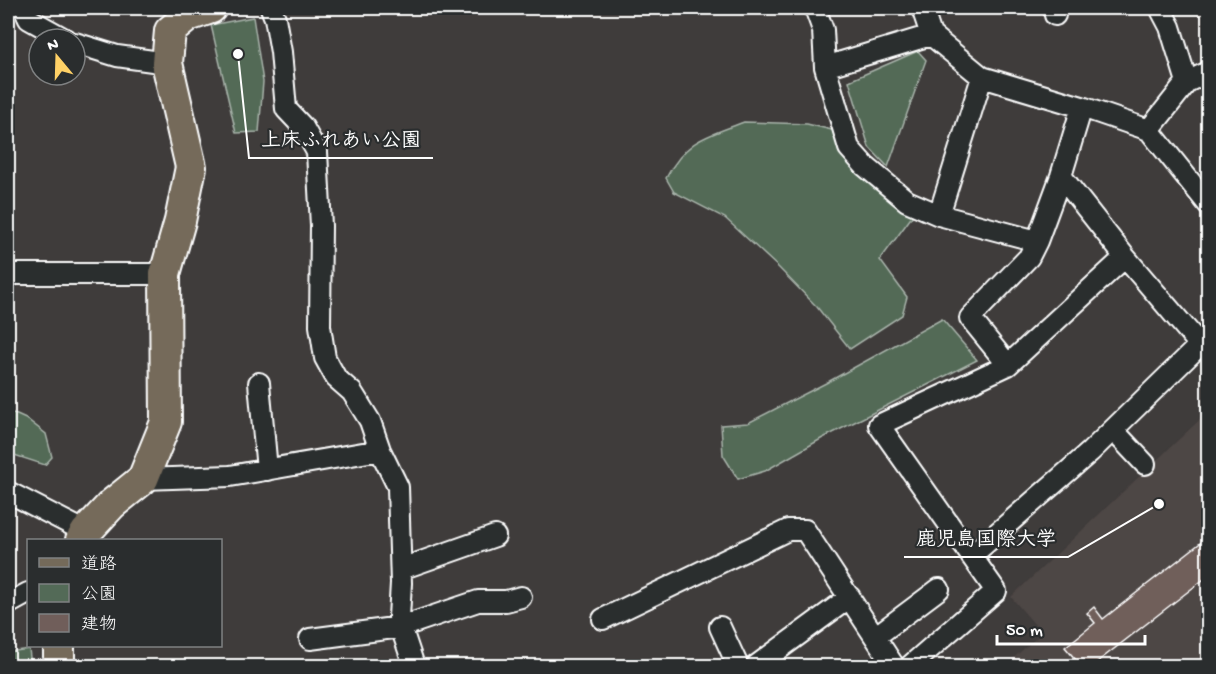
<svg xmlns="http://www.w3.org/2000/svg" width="1216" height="674" font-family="'Gochi Hand','Klee One',sans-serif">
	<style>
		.built { fill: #4e4644 }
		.green { fill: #536a57; stroke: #a9b4ab; stroke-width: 1.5 }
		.building { fill: #705e5a; stroke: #fff; stroke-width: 1.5 }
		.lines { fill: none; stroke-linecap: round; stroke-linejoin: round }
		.minor-casing { stroke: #fff; stroke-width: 24 }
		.primary-casing { stroke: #fff; stroke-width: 34 }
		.minor { stroke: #2a2d2e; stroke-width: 20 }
		.primary { stroke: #746a5a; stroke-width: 30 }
		.leader { fill: none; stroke: #fff; stroke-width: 2 }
		.callout-dot { fill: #fff; stroke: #2a2d2e; stroke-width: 2 }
		.callout-label { font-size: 20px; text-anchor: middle; font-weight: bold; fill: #fff; stroke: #2a2d2e; stroke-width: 4.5; stroke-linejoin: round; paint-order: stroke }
	</style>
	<rect width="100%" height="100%" fill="#3f3c3b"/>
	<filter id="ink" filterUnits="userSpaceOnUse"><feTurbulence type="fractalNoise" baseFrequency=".0167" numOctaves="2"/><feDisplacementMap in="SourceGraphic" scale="12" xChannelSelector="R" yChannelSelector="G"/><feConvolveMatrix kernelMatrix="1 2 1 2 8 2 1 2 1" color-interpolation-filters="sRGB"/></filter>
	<g filter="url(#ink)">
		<path class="built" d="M1208,412V666H1004L1042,633L1011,597Z"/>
		<path class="green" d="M253,17L263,82L259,132L236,133L211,25Z
			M918,51L926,60L888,167L869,147L849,81Z
			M744,122L807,124L840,132L913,215L880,260L907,297L902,315L850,349L817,307L779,268L725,218L674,192L666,178C687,139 705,137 744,122Z
			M942,319L977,360L821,439L765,471L738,479L723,455L721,425L748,423L826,383Z
			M8,411L28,420L46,434L52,457L45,465L8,453Z
			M29,649L31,666H8V652Z"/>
		<path class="building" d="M1208,537V576L1092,666H1081L1065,647L1095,623L1087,613L1094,607L1103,619Z"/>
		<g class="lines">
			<defs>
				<path id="minor" d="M24,8L29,19L65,39
					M271,8L275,18L281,52L286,109L303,127L317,152L321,226L320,326L325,358L336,378L352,392L370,421L380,450
					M815,8L823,30L825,67L931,35
					M922,8L931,35L982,77L1082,107L1149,130L1208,204
					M1054,8L1055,15
					M1160,8L1170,27L1187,82
					M75,43L117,56L167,63
					M825,67L849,148L865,166L907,201L939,215L1037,241L1061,176L1082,107
					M1149,130L1187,82L1208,72
					M1061,176L1125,257L1200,345
					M939,215L982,77
					M8,274H165
					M1008,365L970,318L1029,257L1037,241
					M259,383L267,470
					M1113,430L1145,464
					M143,479L230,476L380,450L398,487L401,583L399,617L401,627L414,666
					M8,492L86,532
					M971,556L1090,452L1208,337
					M401,569L495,536
					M8,604L28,593
					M603,619L788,530H805L894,666
					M720,627L738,666
					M875,637L939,589
					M310,639L401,627L478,601H506L521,597
					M756,666L850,597
					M910,666L996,591L879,425L1008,365L1125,257"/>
				<path id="primary" d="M81,540L86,532L112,504L143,479L166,422L165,274L180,221L191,167L167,63L170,31L188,16L211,8
					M59,666V646"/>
			</defs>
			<use href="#minor" class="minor-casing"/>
			<use href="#primary" class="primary-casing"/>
			<use href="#minor" class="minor"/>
			<use href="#primary" class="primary"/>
		</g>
	</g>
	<path class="leader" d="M238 54L249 158H433M1159 504L1068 557H904"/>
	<g class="callout-dot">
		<circle cx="238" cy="54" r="6"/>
		<circle cx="1159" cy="504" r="6"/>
	</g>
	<g class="callout-label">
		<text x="341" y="146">上床ふれあい公園</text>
		<text x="986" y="545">鹿児島国際大学</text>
	</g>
	<rect width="1216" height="674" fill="none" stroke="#2a2d2e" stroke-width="30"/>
	<rect x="15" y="15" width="1186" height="644" fill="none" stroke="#fff" stroke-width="2" filter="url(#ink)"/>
	<rect x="27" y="539" width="195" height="108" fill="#2a2d2e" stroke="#7f8182" stroke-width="1.5"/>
	<rect x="39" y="558" width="30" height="9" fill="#746a5a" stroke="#7f8182" stroke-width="1.5"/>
	<text x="81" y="569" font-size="18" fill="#ffffff">道路</text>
	<rect x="39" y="584" width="30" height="18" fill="#536a57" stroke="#7f8182" stroke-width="1.5"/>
	<text x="81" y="599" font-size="18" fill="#ffffff">公園</text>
	<rect x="39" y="614" width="30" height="18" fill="#705e5a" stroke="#7f8182" stroke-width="1.5"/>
	<text x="81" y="629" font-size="18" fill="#ffffff">建物</text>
	<g transform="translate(57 57) rotate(341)"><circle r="28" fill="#2a2d2e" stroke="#7f8182" stroke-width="1.5"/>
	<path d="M0-4.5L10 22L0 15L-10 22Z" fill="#ffd166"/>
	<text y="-9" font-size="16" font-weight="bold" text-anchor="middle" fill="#ffffff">N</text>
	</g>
	<path d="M997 635v9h148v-9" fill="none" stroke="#ffffff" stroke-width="3"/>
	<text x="1006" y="635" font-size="18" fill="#ffffff" stroke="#2a2d2e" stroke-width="4.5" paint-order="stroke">50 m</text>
</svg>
